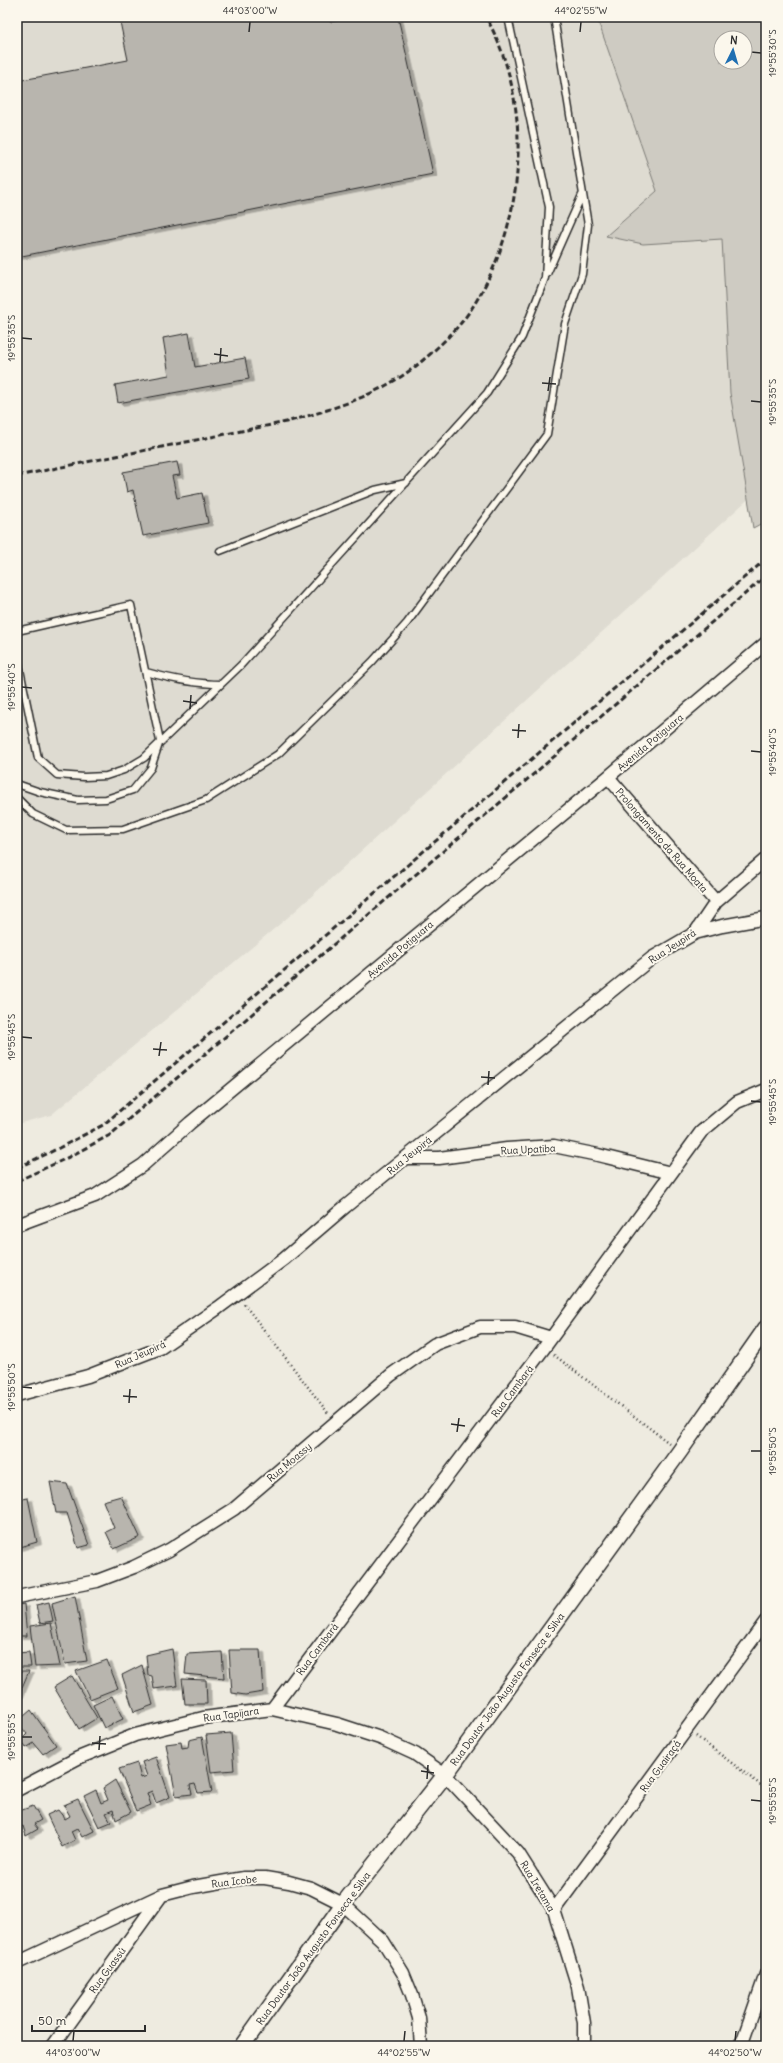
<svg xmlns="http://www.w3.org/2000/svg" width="783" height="2063" font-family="Delius,sans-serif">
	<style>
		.built { fill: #dedbd1; fill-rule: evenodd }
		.green { fill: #cecbc2; stroke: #7c7b76; fill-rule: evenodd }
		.building { fill: #b8b5ae; stroke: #2b2b2b; filter: url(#shadow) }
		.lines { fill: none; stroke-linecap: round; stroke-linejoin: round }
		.service-casing { stroke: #2b2b2b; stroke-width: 9 }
		.minor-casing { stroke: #2b2b2b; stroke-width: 15 }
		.tertiary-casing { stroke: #2b2b2b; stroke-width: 18 }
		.path { stroke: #2b2b2b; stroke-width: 2.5; stroke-dasharray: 1 3; stroke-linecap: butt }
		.service { stroke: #fbf7ec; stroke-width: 6 }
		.minor { stroke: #fbf7ec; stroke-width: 12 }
		.tertiary { stroke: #fbf7ec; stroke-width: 15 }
		.rail { stroke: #2b2b2b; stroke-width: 3; stroke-dasharray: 6 3; stroke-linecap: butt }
		.ticks { fill: none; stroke: #2b2b2b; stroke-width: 1.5 }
		.labels { text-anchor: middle; stroke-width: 4; stroke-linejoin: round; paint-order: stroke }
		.street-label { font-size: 10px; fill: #2b2b2b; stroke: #fbf7ec }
		.neatline { fill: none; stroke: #2b2b2b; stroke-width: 1.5 }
		.ticks-label { font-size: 10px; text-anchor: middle; fill: #2b2b2b }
	</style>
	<defs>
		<filter id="shadow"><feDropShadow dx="4.5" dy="2.5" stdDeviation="0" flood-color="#0004"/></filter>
	</defs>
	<rect width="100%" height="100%" fill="#eeebe0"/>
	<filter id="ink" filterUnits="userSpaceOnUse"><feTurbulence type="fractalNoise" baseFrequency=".025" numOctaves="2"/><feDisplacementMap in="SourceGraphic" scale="8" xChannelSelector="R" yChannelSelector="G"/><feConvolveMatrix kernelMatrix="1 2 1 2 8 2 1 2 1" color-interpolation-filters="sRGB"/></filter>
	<g filter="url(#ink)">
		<path class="built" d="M17,17H766V483L293,913L51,1115L17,1124ZM721,38H745V62H721Z"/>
		<path class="green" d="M599,17H766V521L753,528L730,393L722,239L643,244L606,236L657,191L597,18ZM721,38H745V62H721Z"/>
		<path class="building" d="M119,17H330V22L355,17H398L433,174L17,257V81L128,60Z
			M189,333L195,367L245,358L249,379L118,403L115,385L169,375L163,338Z
			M177,462L180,475L172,476L177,498L202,493L208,523L143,536L133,490L127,492L123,472Z
			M50,1482L67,1484L89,1545L78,1548L67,1513H56Z
			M121,1496L140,1537L114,1549L106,1532L114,1528L103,1501Z
			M28,1498L37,1542L17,1548V1500Z
			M75,1596L87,1661L65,1664L52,1603Z
			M49,1602L53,1621L40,1623L36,1605Z
			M24,1604L27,1636H17V1605Z
			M51,1623L60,1666L35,1667L30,1626Z
			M172,1649L177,1686L154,1689L152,1676L148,1675L146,1655Z
			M229,1650H260L263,1692L245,1695L232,1693Z
			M29,1652L31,1667H17V1653Z
			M222,1652L224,1678L185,1674L187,1654Z
			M107,1660L118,1688L90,1699L76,1671Z
			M142,1665L153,1705L134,1712L122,1675Z
			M17,1671H29L17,1699Z
			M72,1676L97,1718L79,1729L54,1687Z
			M182,1679L206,1680L207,1704H185Z
			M112,1696L123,1719L104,1728L93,1705Z
			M31,1710L56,1745L43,1754L34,1743L26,1748L21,1740L27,1734L17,1722Z
			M231,1733L234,1770L211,1772L206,1735Z
			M202,1737L212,1792L198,1793L195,1784L190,1785L192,1794L176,1796L166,1744L181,1742L182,1748L188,1747L189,1740Z
			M156,1757L170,1797L156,1803L152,1791L147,1793L151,1805L136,1811L119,1769L137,1763L141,1778L147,1776L142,1762Z
			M115,1780L131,1812L116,1820L113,1810L106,1813L111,1822L99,1827L84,1796L96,1790L101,1803L108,1800L103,1788Z
			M78,1799L94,1831L82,1837L77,1828L71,1831L75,1840L62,1847L47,1815L58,1810L65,1819L70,1816L64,1805Z
			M33,1806L41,1820L34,1824L38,1829L26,1836L23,1826L17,1828V1812Z"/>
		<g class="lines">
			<defs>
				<path id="service" d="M547,274L582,195
					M220,551L375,490L406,483
					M17,631L131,605L160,741L151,768L133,790L106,799L78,800L40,792L17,784
					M17,655L38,758L57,775L84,777L106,776L124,770L144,758L241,665L487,393L522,337L545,278L549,207L508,17
					M146,672C171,679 195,684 221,684
					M17,798L33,814L66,830L123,829L206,800L278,754L372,662L407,623L547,434L565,324L582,274L588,225L554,17"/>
				<path id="minor" d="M608,777L716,902
					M695,933L722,926L766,918
					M406,1158H439L507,1149L554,1146L598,1155L671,1173
					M17,1225L95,1196L143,1165L190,1123L608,777L766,643
					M17,1395L88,1376L160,1348L218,1308L284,1259L346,1206L652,958L695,933L716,902L766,859
					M17,1597L97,1581L134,1567L169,1550L234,1509L391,1375L435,1344L480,1327H515L551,1338
					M272,1709L544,1348L701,1132L737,1102L766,1090
					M17,1790L78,1758L135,1735L203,1718L272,1709L337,1724L380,1738L415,1754L445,1775L518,1853L554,1910L578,1987L584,2023V2046
					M554,1910L766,1621
					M17,1963L162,1895L193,1887L244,1878H265L289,1882L311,1888L343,1904L383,1941L403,1973L412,1995L419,2018L421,2046
					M53,2046L161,1896
					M741,2046L766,1974"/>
				<path id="tertiary" d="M242,2046L343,1904L445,1775L680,1451L766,1328"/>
			</defs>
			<use href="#service" class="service-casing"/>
			<use href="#minor" class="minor-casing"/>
			<use href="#tertiary" class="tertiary-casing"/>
			<path class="path" d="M244,1304L328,1413
				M554,1355L669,1443
				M696,1736L766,1789"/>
			<use href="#service" class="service"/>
			<use href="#minor" class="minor"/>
			<use href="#tertiary" class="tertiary"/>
			<path class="rail" d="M17,476L286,422C334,409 383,394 422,361C440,346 459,328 472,308C526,224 535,105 486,17
				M17,1168L59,1148L103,1125L766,559
				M17,1181L65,1159L110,1135L766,576"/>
		</g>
	</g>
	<path class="ticks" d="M249,32L250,22M580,32L581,22M751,52L761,53M22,338L32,339M214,354L228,356M220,362L221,348M542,383L556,384M548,391L550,377M751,401L761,402M22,687L32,688M183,701L197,703M190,709L191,695M512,730L526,731M518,738L519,724M751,751L761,752M22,1037L32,1038M153,1049L167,1050M159,1056L161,1042M481,1077L495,1078M488,1085L489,1071M751,1101L761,1102M22,1387L32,1388M123,1396L137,1397M129,1403L130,1389M451,1424L465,1426M457,1432L459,1418M751,1451H761M22,1737H32M92,1743L106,1744M99,1750L100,1736M421,1771L434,1773M427,1779L428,1765M751,1800L761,1801M73,2041L74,2031M404,2041L405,2031M735,2041L736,2031"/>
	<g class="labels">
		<g class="street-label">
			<text transform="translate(650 742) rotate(-40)" y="4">Avenida Potiguara</text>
			<text transform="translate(662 840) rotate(49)" y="4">Prolongamento da Rua Moata</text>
			<text transform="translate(672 946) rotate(-33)" y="4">Rua Jeupirá</text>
			<text transform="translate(400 949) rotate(-40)" y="4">Avenida Potiguara</text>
			<text transform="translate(528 1149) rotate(-3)" y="4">Rua Upatiba</text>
			<text transform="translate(409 1155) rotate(-39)" y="4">Rua Jeupirá</text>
			<text transform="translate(140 1354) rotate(-24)" y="4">Rua Jeupirá</text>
			<text transform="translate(512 1391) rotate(-53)" y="4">Rua Cambará</text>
			<text transform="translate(289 1462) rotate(-40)" y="4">Rua Moassy</text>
			<text transform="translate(317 1649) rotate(-53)" y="4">Rua Cambará</text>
			<text transform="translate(507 1689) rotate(-54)" y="4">Rua Doutor João Augusto Fonseca e Silva</text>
			<text transform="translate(231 1714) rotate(-8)" y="4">Rua Tapijara</text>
			<text transform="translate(660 1766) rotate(-54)" y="4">Rua Guairaçá</text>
			<text transform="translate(234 1881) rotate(-7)" y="4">Rua Icobe</text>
			<text transform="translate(538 1886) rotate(59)" y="4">Rua Iretama</text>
			<text transform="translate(313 1948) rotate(-54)" y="4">Rua Doutor João Augusto Fonseca e Silva</text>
			<text transform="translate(107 1970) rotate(-54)" y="4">Rua Guassú</text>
		</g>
	</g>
	<rect width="783" height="2063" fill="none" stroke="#fbf7ec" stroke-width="44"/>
	<g transform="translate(733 50) rotate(5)"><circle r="19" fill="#fbf7ec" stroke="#a8a59f"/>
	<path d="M0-3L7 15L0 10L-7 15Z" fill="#1f6fb2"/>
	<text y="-6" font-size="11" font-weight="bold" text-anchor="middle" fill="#2b2b2b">N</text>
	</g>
	<path d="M32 2025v6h113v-6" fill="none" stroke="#2b2b2b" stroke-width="2"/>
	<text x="38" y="2025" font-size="12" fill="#2b2b2b" stroke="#fbf7ec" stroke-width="3" paint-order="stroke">50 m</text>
	<rect x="22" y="22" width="739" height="2019" class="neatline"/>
	<g class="ticks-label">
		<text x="250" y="14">44°03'00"W</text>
		<text x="581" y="14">44°02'55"W</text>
		<text transform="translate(772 53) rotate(-90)" y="4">19°55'30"S</text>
		<text transform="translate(11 338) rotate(-90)" y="4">19°55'35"S</text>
		<text transform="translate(772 402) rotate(-90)" y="4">19°55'35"S</text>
		<text transform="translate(11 687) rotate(-90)" y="4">19°55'40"S</text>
		<text transform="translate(772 752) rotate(-90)" y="4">19°55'40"S</text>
		<text transform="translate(11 1037) rotate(-90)" y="4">19°55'45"S</text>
		<text transform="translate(772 1102) rotate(-90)" y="4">19°55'45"S</text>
		<text transform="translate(11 1387) rotate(-90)" y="4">19°55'50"S</text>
		<text transform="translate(772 1451) rotate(-90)" y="4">19°55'50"S</text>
		<text transform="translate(11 1737) rotate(-90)" y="4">19°55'55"S</text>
		<text transform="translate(772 1801) rotate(-90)" y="4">19°55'55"S</text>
		<text x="73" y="2056">44°03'00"W</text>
		<text x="404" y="2056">44°02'55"W</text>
		<text x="735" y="2056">44°02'50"W</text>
	</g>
</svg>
